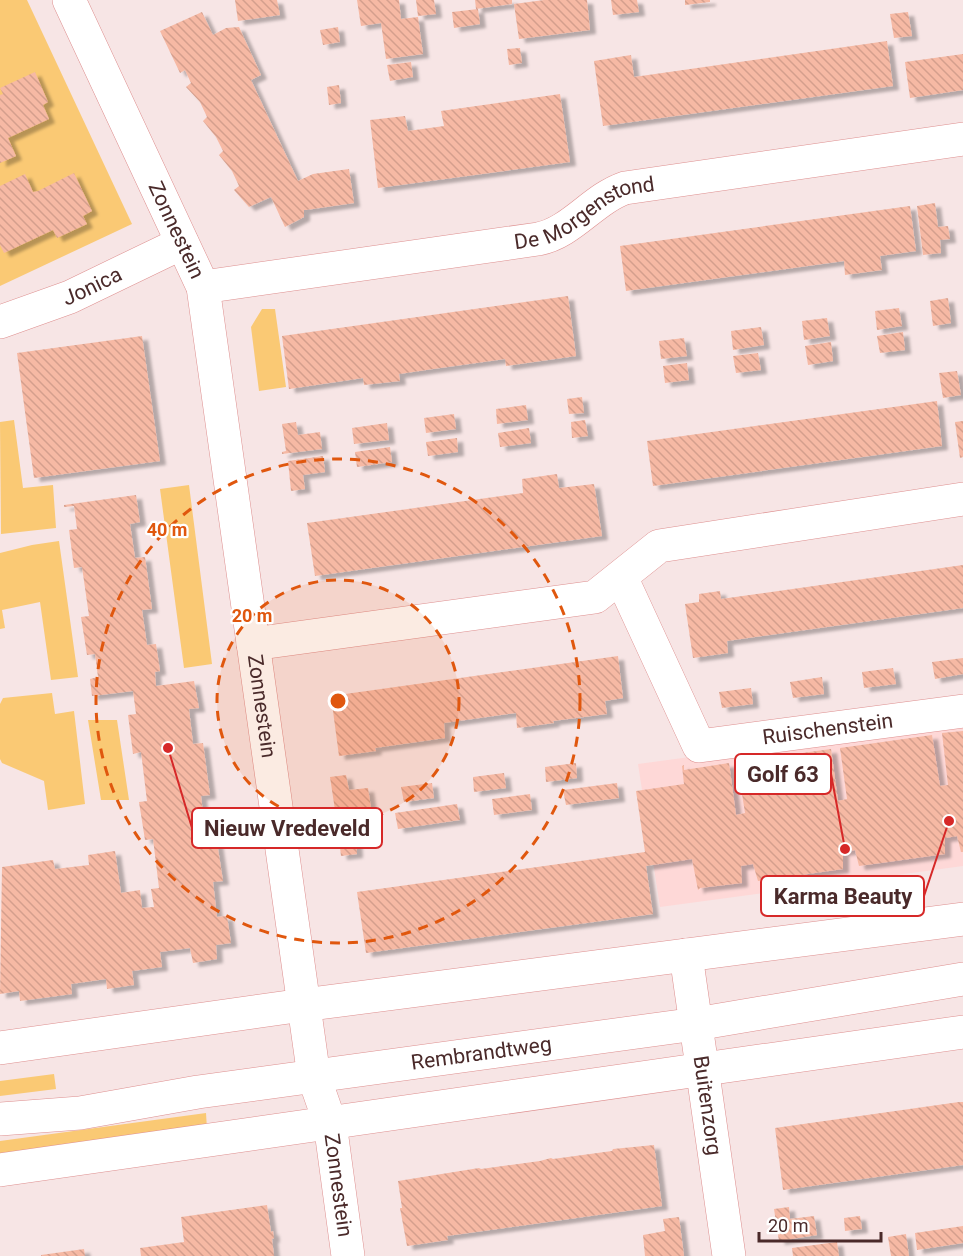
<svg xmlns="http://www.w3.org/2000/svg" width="963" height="1256" font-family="Roboto,sans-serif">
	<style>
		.built { fill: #fed8d7 }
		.green { fill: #fac974 }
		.building { fill: url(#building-back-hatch); filter: url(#shadow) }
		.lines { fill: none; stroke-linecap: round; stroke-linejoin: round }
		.minor-casing { stroke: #de8f8f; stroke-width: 34 }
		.minor { stroke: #fff; stroke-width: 33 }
		.ring { fill: none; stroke: #e0570e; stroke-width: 3; stroke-dasharray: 10 8 }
		.labels { text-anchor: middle; stroke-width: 4.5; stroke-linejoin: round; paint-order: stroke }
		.street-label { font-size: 21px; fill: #4a2a2a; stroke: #fff }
		.centre { fill: #e0570e; stroke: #fff; stroke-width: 3 }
		.ring-label { font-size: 18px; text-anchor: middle; font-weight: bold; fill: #e0570e; stroke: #fff; stroke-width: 4.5; stroke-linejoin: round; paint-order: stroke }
		.leader { fill: none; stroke: #d62828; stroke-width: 2 }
		.callout-dot { fill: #d62828; stroke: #fff; stroke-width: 2 }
		.callout { fill: #fff; stroke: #d62828; stroke-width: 2 }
		.callout-label { font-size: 22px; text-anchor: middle; font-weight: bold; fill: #4a2a2a }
	</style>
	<defs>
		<pattern id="building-back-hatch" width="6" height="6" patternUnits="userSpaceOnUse" patternTransform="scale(1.5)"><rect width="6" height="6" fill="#f6b9a4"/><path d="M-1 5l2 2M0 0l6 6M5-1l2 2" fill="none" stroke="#d49f8d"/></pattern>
		<filter id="shadow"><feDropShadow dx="6" dy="4" stdDeviation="1.5" flood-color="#0004"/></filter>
	</defs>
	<rect width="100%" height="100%" fill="#f7e5e5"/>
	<path class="built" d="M963,720V866L660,907L638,764Z"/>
	<path class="green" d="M0,0H27L132,224L0,286Z
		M262,309H275L286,387L259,391L251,327Z
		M14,420L23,488L53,485L56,528L1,534L0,422Z
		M189,485L212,664L184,668L160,489Z
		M59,541L78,677L51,680L40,602L2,610L5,628L0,629V553L32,545Z
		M52,693L55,714L74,711L85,804L48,810L44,781L2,763L0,759V704L3,698Z
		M88,720H117L129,800H101Z
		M54,1074L56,1089L0,1096V1081Z
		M206,1113L207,1129L0,1157V1141Z"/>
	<path class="building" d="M235,0H277L280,15L238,21Z
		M357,0H399L401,19L418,17L423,54L386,59L381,23L361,26Z
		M416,0H434L436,14L418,16Z
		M475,0H512V4L476,9Z
		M544,0H587L590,30L519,39L514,4Z
		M611,0H637L639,12L613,15Z
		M685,0H710V2L685,5Z
		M478,9L480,24L454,28L452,12Z
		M202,12L213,35L226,28L239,27L261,75L251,80L298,181L313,174L349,169L354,203L306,210H304V217L285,227L271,197L249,207L234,190L239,186L232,171L219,155L223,151L216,137L203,121L207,117L200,102L186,87L191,83L185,70L180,73L160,31Z
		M908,12L912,36L894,38L890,14Z
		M338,27L340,42L323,45L320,30Z
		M887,41L893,86L603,126L594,61L631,55L634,77Z
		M520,48L522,63L509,65L507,49Z
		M963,54V90L910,98L905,62Z
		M411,62L413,77L390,81L387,65Z
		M35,72L48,102L43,105L49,119L8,138L16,156L0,163V95L3,94L0,88Z
		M339,85L341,103L329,105L327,87Z
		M560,94L570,162L378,188L370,120L405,116L408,131L444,126L441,111Z
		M74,173L92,211L83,216L87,224L57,238L53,230L4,253L0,245V186L25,174L33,192L38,191Z
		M935,203L938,227L948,226L950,239L940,240L941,253L923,255L917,206Z
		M910,206L916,251L880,256L882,270L845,275L844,261L626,291L620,246Z
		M568,296L576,356L506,366L505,359L433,369L399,374L400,381L364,385L363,378L289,389L282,336Z
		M948,298L951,323L933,326L930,301Z
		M899,308L902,326L877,330L875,311Z
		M827,318L830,336L804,340L802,321Z
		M761,327L764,345L733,350L731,331Z
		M903,332L905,350L880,353L877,336Z
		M142,336L160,461L34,478L17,353Z
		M684,338L687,356L661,359L659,341Z
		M831,342L833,361L808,365L805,346Z
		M758,353L761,370L736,373L733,356Z
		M687,363L689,380L665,383L663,366Z
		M957,371L961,395L943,398L939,373Z
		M582,397L584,413L569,414L567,399Z
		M937,401L942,446L653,486L647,441Z
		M526,405L528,420L497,424L496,409Z
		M454,414L456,429L426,433L424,418Z
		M585,420L588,436L572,438L571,422Z
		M963,421V457L960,458L955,422Z
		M296,422L298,435L320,432L322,449L282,454V452L286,451L282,424Z
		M387,423L389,440L354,444L352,428Z
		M529,428L531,443L500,447L498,433Z
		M457,438L458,452L428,456L426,442Z
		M390,447L392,462L357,467L355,452Z
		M323,456L325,472L303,475L305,489L291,491L288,461Z
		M557,474L559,488L594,484L602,536L315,576L307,523L523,493L522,479Z
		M136,495L140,522L130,524L135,558L145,557L152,609L142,610L147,645L156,644L160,671L155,672L156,686L194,681L199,708L189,709L193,744L203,743L210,795L201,796L203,813L206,830L215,829L223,881L213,882L217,917L227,916L231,943L216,945L217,959L193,963L190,948L160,952L162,967L132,971L134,985L107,989L106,979L71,984L72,994L20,1001L19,991L0,994L2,867L53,860L55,869L89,865L88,855L115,851L121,893L140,890L142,908L154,907L151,889L159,888L153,839L145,840L139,802L147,801L141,752L133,754L128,715L136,714L133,691L92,696L90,679L98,677L95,654L87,655L81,617L89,616L82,567L74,568L69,530L77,529L74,506L64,507V505Z
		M963,565V608L727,641L728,653L693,658L685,604L699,602V594L720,591L721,599Z
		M618,656L623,698L605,701L607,714L553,721L554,723L517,728L516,713L444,723L445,738L375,748L376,751L339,756L331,696Z
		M963,658V674L935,679L932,662Z
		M893,668L896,684L864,688L862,672Z
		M822,677L824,694L793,698L790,682Z
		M751,688L753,704L722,708L719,692Z
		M963,731V852H961L957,836L945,838V854L859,866L855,850L843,852V869L758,881L753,864L741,866L742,883L700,888L698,890L692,859L646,866L653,914L366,953L357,892L645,852L636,791L684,784L682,766L684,765V770L729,763L736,815L745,813L737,762L831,749L838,801L847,799L840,748L932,735L940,786L948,785L942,733Z
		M576,763L577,778L546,782L545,767Z
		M504,773L506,788L474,792L473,777Z
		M346,775L349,790L368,788L371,808L331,813V811L335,810L330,777Z
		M432,783L434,798L404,802L401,787Z
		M617,783L619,798L566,805L563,790Z
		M530,794L532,810L494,815L492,799Z
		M457,804L460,820L398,829L395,813Z
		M372,816L374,835L356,838L357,854L341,856L337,821Z
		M959,1102H963V1165L783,1190L775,1128Z
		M654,1145L662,1206L447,1236L448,1240L407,1246L400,1208H402L398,1181L479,1168L481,1169L540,1161L551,1158L553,1159L612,1151L613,1149Z
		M267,1205L271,1232L273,1231L274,1238L272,1239L274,1256H141L140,1248L184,1242L181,1217Z
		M789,1207L790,1219L814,1216L817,1235L779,1241L774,1209Z
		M860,1216L862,1229L845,1231L844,1218Z
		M679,1217L684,1256H645L643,1235L665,1231L663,1219Z
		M963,1226V1243L917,1250L915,1233Z
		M906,1234L909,1256H891L888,1237Z
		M837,1242L839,1256H793L792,1248Z
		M84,1249L85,1256H41V1255Z"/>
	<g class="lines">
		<defs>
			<g id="minor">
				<path id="s1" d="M69,0L203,287L314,1077L330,1123L348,1256"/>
				<path id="s2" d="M203,287L538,239C571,233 593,199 625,188L963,139"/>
				<path id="s3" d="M0,322L70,297L182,243"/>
				<path id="s4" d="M621,577L699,746L963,711"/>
				<path d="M253,644L595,597L659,546L963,499"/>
				<path id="s5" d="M686,955L729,1256"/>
				<path d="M0,1048L303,1005L963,919"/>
				<path id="s6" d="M0,1119L80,1113L198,1092L696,1024L963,979"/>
				<path d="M0,1170L963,1032"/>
			</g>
		</defs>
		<use href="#minor" class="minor-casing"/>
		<use href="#minor" class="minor"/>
	</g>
	<circle cx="338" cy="701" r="121" fill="#e0570e" fill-opacity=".12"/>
	<g class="ring">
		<circle cx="338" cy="701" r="121"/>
		<circle cx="338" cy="701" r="242"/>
	</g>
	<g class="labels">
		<g class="street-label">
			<text dy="7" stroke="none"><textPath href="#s2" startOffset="392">De Morgenstond</textPath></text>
			<text dy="7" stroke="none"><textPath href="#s1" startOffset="254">Zonnestein</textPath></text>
			<text dy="7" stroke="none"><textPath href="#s3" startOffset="99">Jonica</textPath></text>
			<text dy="7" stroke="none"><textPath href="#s1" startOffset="740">Zonnestein</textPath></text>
			<text dy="7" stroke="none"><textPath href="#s4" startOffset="316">Ruischenstein</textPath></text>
			<text dy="7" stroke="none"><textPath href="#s6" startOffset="486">Rembrandtweg</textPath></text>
			<text dy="7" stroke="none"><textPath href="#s5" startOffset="152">Buitenzorg</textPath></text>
			<text dy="7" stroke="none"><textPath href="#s1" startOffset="1226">Zonnestein</textPath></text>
		</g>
	</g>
	<circle cx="338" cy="701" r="9" class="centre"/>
	<g class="ring-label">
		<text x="167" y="536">40 m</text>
		<text x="252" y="622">20 m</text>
	</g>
	<path class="leader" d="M845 849L831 774M168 748L192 828M949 821L924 896"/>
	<g class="callout-dot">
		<circle cx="845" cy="849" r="6"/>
		<circle cx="168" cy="748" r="6"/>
		<circle cx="949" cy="821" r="6"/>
	</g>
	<g class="callout">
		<rect x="735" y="754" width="96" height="40" rx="6"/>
		<rect x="192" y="808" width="190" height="40" rx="6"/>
		<rect x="761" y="876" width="163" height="40" rx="6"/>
	</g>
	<g class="callout-label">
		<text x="783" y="782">Golf 63</text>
		<text x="287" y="836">Nieuw Vredeveld</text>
		<text x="843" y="904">Karma Beauty</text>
	</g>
	<path d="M759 1232v9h122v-9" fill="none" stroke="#4a2a2a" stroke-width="3"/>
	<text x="768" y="1232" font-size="18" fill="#4a2a2a" stroke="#ffffff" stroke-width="4.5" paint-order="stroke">20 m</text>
</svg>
